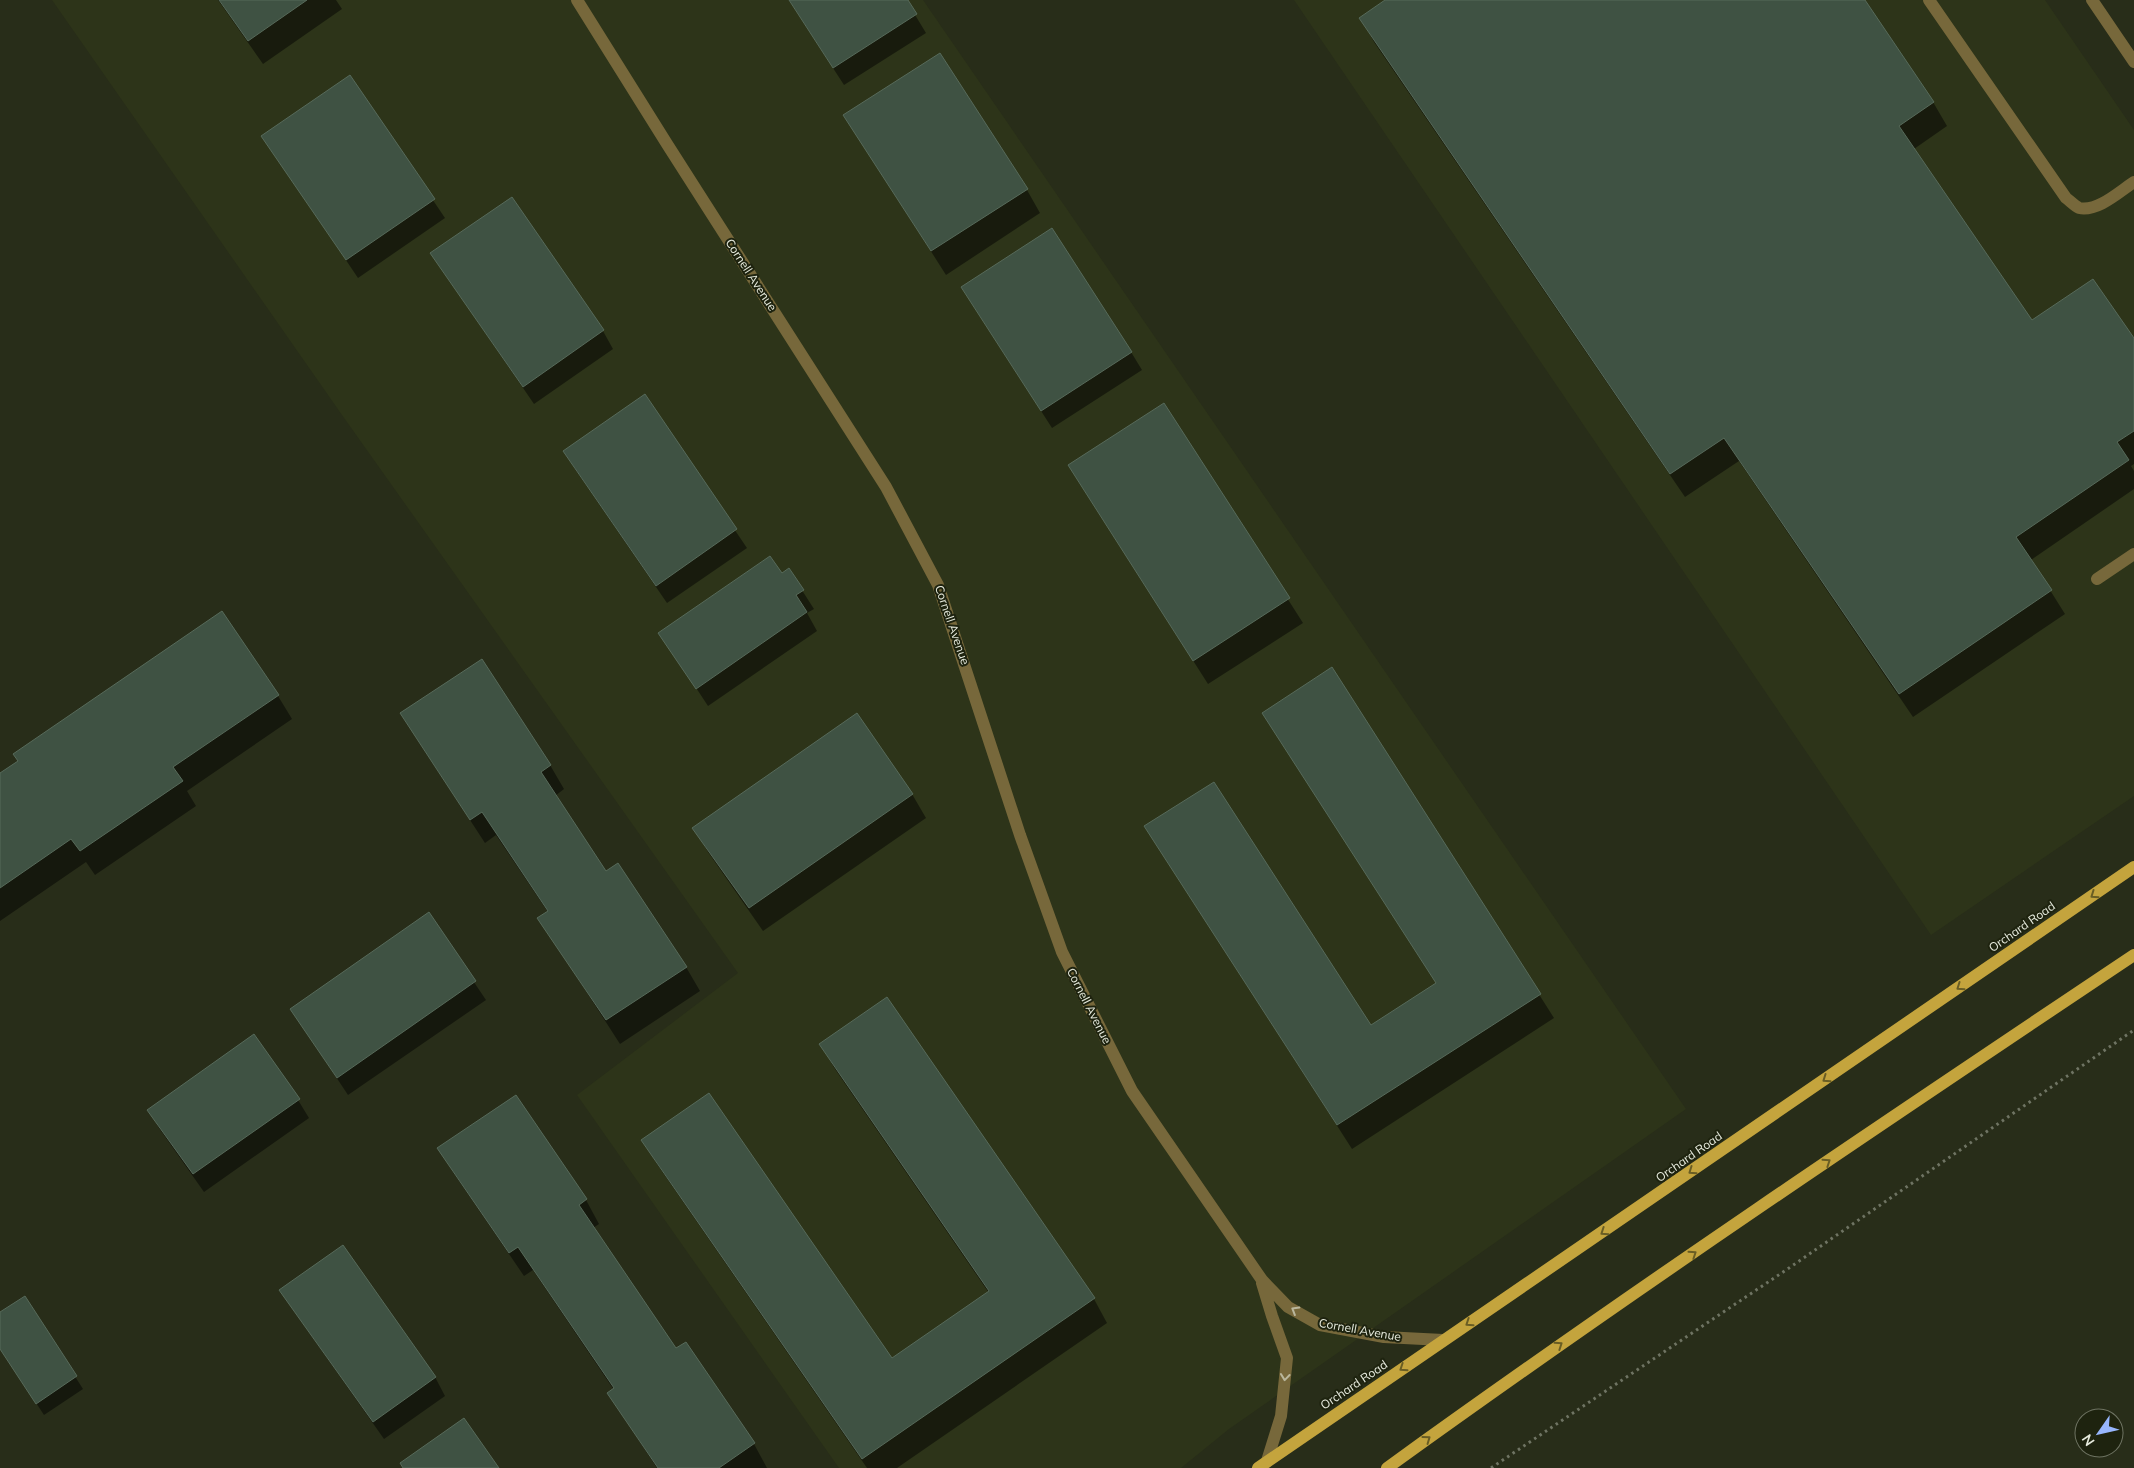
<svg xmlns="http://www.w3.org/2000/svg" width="2134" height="1468" font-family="Mulish,sans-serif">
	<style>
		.built { fill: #2d3419 }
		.shadow { fill: #0007 }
		.building { fill: #3f5243; stroke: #576a5a }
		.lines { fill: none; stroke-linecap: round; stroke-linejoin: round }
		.path { stroke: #6f7463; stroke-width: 3; stroke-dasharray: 2.5 4; stroke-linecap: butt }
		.lane { stroke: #77683b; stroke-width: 12 }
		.street { stroke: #77683b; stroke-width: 12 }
		.primary { stroke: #c4a43d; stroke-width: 12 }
		.oneway { stroke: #695d24 }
		.oneway2 { stroke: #bab79d }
		.labels { text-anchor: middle; stroke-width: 4; stroke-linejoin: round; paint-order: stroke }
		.street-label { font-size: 12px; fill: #e7ebde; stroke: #1e230f }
	</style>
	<rect width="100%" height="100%" fill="#282d19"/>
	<path class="built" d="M52,0H923L1686,1109L1229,1429L1181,1468H839L577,1095L738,973L342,415Z
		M1294,0H2045L2134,130V796L1931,935Z"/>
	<path class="shadow" d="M218,0H336L342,9L263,64Z
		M789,0H906L926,33L844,85Z
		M1387,0H1863L1933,102L1947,126L1914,149L2032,322L2134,341V464L2131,466L2134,471V489L2031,560L2065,614L1913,717L1739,461L1685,497L1374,42L1361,18Z
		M350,77L445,218L358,278L263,137Z
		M845,116L1027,190L1040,213L946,275Z
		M511,198L603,331L613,349L534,404L443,271L432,253Z
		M962,288L1131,352L1142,370L1052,428Z
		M644,396L747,548L667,603L575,469L564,451Z
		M1164,405L1303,623L1208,684L1069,466Z
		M789,570L814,609L807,613L817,631L708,706L660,633Z
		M1332,669L1554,1018L1352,1149L1160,850L1370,1027L1437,984L1263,713Z
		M278,696L292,719L187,791L196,806L95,875L86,862L0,921V775L19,762Z
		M401,714L550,765L564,789L555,796L606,873L686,967L700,991L620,1044L539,918L548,912L496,835L485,843Z
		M912,794L926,818L763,931L708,852L694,828Z
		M428,914L486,1000L348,1095L291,1009Z
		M887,999L1094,1299L1107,1323L897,1468H867L657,1164L643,1140L892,1360L989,1293L835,1069L821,1045Z
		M298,1100L309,1118L204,1192L159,1128L149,1110Z
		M439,1149L586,1200L599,1224L593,1228L676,1350L685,1344L754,1444L767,1468H657L609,1394L614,1390L533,1270L524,1276L453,1172Z
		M281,1290L435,1377L445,1396L384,1439L292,1308Z
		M25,1298L83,1389L44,1415L0,1348V1314Z"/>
	<path class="building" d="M219,0H307L248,41Z
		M789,0H908L917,14L833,68Z
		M1385,0H1865L1934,102L1899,126L2032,320L2093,279L2134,338V431L2117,442L2129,460L2016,537L2052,590L1899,694L1724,438L1670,474L1359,18Z
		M940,53L1028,189L931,251L843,115Z
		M350,75L435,199L346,260L261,136Z
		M512,197L604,330L523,387L430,253Z
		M1052,228L1132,352L1041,411L961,287Z
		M645,394L737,529L656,586L563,451Z
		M1164,403L1290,598L1193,661L1068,465Z
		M770,556L782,573L789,568L804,590L796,595L807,612L696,689L658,633Z
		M222,611L279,695L173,767L183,781L80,851L71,839L0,888V773L18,761L13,754Z
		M482,659L551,765L541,772L606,871L618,863L687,967L606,1020L537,918L548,911L482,812L470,820L400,713Z
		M1332,667L1541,994L1337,1125L1144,826L1214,782L1371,1025L1436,983L1262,713Z
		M857,713L913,794L749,908L692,828Z
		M429,912L476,981L337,1078L290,1009Z
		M887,997L1095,1298L862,1459L641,1140L709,1093L892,1358L989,1291L819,1044Z
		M254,1034L300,1099L193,1174L147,1110Z
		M516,1095L587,1199L579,1205L676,1348L686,1342L755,1443L719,1468H658L607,1393L614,1388L518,1247L509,1253L437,1148Z
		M343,1245L436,1377L373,1422L279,1290Z
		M25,1296L77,1376L36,1404L0,1349V1312Z
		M464,1418L499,1468H403L400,1463Z"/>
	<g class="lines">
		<path class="path" d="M1491,1468L1789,1268L2134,1030"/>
		<path class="lane" d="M1929,0L2066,198C2070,201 2075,206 2079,208C2098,212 2120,191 2134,182
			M2097,579L2134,554"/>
		<path class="street" d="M577,0L667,144L886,487L938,585L1020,835L1062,952L1132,1091L1262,1280L1288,1307L1320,1325L1384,1337L1443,1340
			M2092,0L2134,62
			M1262,1283L1272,1316L1287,1358L1281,1416L1267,1461"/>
		<path class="primary" d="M1258,1468L2134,867
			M1387,1468C1632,1291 1883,1123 2134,955"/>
	</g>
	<defs><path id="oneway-chevron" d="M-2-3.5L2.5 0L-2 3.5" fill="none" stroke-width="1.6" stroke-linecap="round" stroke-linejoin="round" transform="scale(1.25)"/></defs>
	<g class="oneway">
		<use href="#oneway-chevron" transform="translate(2094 895) rotate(145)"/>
		<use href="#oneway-chevron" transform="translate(1960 987) rotate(145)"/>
		<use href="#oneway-chevron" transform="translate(1826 1079) rotate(145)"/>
		<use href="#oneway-chevron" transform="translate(1827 1162) rotate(-34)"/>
		<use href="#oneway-chevron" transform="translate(1692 1171) rotate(145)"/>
		<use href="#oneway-chevron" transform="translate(1604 1232) rotate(146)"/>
		<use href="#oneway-chevron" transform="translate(1693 1254) rotate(-34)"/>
		<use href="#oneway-chevron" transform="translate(1469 1323) rotate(146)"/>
		<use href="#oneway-chevron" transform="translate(1559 1345) rotate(-34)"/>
		<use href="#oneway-chevron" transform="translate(1403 1368) rotate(146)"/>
		<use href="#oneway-chevron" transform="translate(1427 1439) rotate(-36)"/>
	</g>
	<g class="oneway2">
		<use href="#oneway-chevron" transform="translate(1295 1310) rotate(-149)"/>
		<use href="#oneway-chevron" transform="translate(1285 1377) rotate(96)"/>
	</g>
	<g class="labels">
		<g class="street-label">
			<text transform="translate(751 275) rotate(57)" y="4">Cornell Avenue</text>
			<text transform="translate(952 625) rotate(71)" y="4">Cornell Avenue</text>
			<text transform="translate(2022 927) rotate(-35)" y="4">Orchard Road</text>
			<text transform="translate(1089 1006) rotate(63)" y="4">Cornell Avenue</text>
			<text transform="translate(1689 1157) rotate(-35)" y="4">Orchard Road</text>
			<text transform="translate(1360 1330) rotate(10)" y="4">Cornell Avenue</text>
			<text transform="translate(1354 1385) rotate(-34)" y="4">Orchard Road</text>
		</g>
	</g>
	<g transform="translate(2099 1433) rotate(236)"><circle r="24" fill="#1e230f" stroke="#6e7362"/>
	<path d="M0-4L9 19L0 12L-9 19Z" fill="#97b6fd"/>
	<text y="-8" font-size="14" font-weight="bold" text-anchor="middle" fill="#e7ebde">N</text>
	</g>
</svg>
